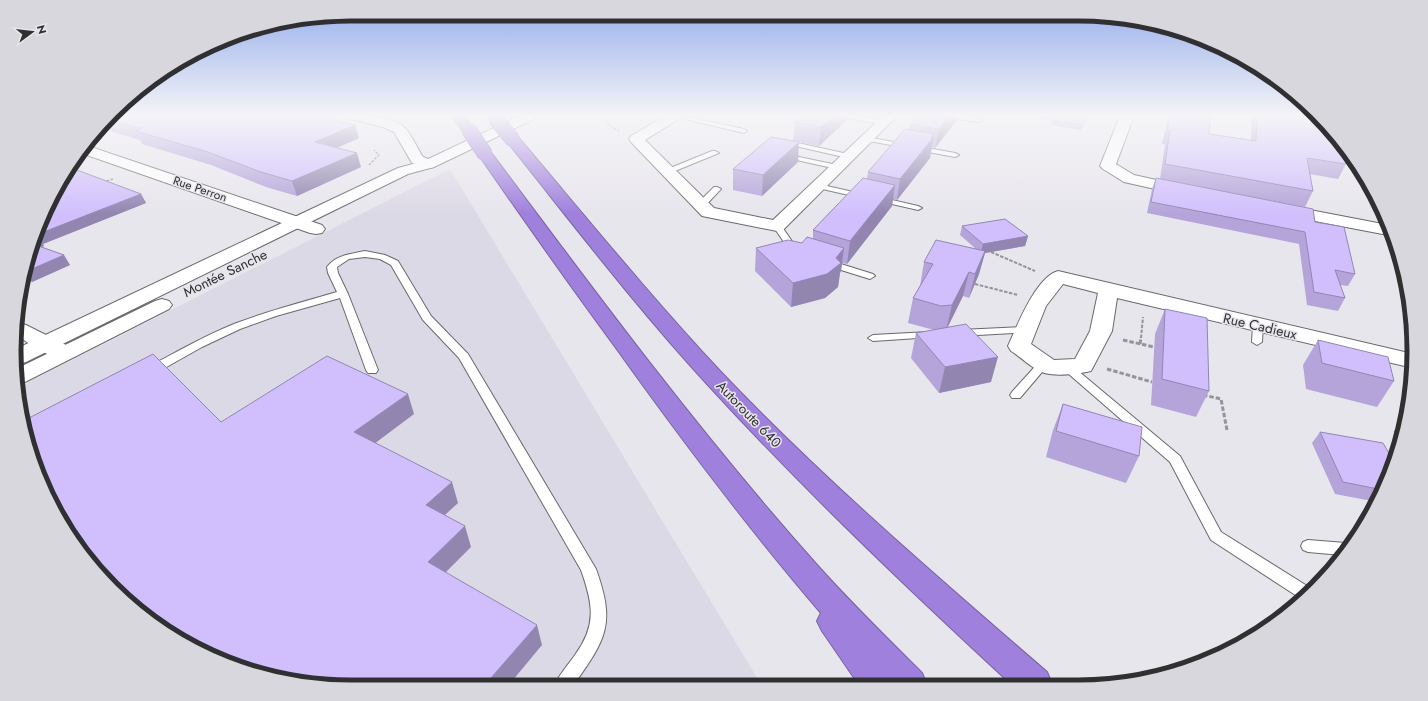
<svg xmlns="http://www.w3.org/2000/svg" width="1428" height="701" font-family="Jost,sans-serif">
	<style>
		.built { fill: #dcd9e6 }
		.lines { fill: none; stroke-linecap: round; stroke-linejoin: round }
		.service-casing { stroke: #6a696e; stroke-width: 2 }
		.minor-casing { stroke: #6a696e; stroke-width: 2 }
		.tertiary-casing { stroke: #6a696e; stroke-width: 2 }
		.motorway-casing { stroke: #7864a1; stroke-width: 2 }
		.path-far2 { stroke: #959499; stroke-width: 1.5; stroke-dasharray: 2.5 1.5; stroke-linecap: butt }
		.path-far1 { stroke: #959499; stroke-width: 2; stroke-dasharray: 3.5 1.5; stroke-linecap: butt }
		.path { stroke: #959499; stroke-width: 3; stroke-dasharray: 4.5 2; stroke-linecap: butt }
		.service { fill: #fff; fill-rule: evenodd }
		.minor { fill: #fff; fill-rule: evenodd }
		.tertiary { fill: #fff; fill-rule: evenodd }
		.motorway { fill: #9f80dd; fill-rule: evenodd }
		.motorway-bridge-casing { stroke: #7864a1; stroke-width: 16; stroke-linecap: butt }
		.motorway-bridge { stroke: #9f80dd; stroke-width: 15 }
		.wall { fill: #b4a4da }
		.shaded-wall { fill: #9286b1 }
		.building { fill: #d1bffd; stroke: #9286b1 }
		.labels { text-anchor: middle; stroke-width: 3; stroke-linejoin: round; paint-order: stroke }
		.far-street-label { font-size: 12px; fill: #303032; stroke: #e8e6ed }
		.street-label { font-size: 14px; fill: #303032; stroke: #e8e6ed }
		.rim { fill: none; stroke: #303032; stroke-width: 5 }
	</style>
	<rect width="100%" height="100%" fill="#e8e6ed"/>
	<path class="built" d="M450,169L759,681L761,685L329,686L264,676L202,652L113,589L49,499L17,394V388Z"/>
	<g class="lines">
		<defs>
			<path id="service" d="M672,116H683L744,129L747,131L744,133Z
				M842,116H855L883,120L886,122L883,124L845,118Z
				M949,116C958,115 974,115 982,120L979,122L952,118Z
				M866,137L955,153L959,155L955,157L864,140V138Z
				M784,140L848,154L852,156L848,158L782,143V141Z
				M712,151H715L719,153L670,173H667L663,171Z
				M780,153L837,165L841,167L837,169L783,157H780Z
				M815,184H818L862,194L866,196L862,198L818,188L814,186Z
				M714,187H717L721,189L704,207H698L697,205L698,203Z
				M876,197H879L918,206L922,208L918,210L879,201L875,199Z
				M777,223L780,224L798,250L800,252L798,254H792L773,226Z
				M365,251L385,255L398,261L431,316L468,354L596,569C616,625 606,639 573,686H554C559,675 568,665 575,655C597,625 593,604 581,570L459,358L423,320L391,265L380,259L365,257L349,259L337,267L338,273L348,294L378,370L376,373H368L366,370L340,298L276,316L240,329L202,347L154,374H146L144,371L146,368C175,353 204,336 234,324C268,311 303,302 337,292L328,273L327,267C336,255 351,254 365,251Z
				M828,260L873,274L875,276L870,279L825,265L823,263L825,261Z
				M1258,322L1263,325L1262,342L1257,345L1252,342L1253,325Z
				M1026,327L1030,328L1031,330L1030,332L960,336L955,333L960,330Z
				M929,332L934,335L933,337L873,341L868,338L873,335Z
				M1044,360L1048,361L1050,363L1048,365L1020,398H1012L1010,395L1012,392L1040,361Z
				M1067,363L1071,365L1180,456L1221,532L1312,589L1300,598L1211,540L1170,462L1063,369L1061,367L1063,365Z
				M1401,428H1404L1403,436L1397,435L1395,432L1397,429Z
				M1308,540L1346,543L1349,544L1342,555L1308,552L1303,550L1301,546L1303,542Z"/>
			<path id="minor" d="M349,116C363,115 394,117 404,127C412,135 417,148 423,157L434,161L436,164L434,167L429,168L412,163L394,132L383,127L351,119Z
				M665,116H681L679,119L645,140L714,208L773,220L883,116H897L783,230L777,231L702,216L631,142L629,139L631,136Z
				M1120,116H1134L1116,164L1134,175L1188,187L1190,190L1188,193L1182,195L1124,182L1103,169L1100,166Z
				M88,146L322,225L325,229L322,233L316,234L310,233L81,153Z
				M1284,205L1388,225L1393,236L1278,214L1276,210L1278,206Z
				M1058,271L1413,354V368L1117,298L1112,331L1091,371C1079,374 1053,377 1042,372C1031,368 1021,357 1011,351L1008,346C1017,326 1036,277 1058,271ZM1063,284L1098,293L1090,331L1075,359L1054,360L1031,344L1046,306Z
				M19,323L26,325L72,348L75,353L72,358C54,362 34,346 19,337Z"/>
			<path id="tertiary" d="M519,116H536L534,119L434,167L408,174L26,362L18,364V348L398,168L424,161Z
				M162,299L169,301L172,305L169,309L25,382L17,384L18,368L155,301Z"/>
			<path id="motorway" d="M452,116H465L476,130L474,133L469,134L464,133Z
				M513,136L518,137C585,216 650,296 721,372C823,479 936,576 1047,672L1052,684H1011C906,587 803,489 707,384C636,307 573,224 508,143L506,140L508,137Z
				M485,150L490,151C595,292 700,434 818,566C851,603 887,638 922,673L927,685H859L822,631L817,621L821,613C748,528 681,439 616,348C569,284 523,219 478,154L480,151Z"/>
		</defs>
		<use href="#service" class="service-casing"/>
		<use href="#minor" class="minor-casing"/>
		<use href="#tertiary" class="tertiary-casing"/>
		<use href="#motorway" class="motorway-casing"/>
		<path class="path-far2" d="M608,116L607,124L619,131
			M369,165L379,155L374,150
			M103,182L113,179"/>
		<path class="path-far1" d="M991,252L1035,271
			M975,284L1018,295
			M1141,338L1143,317"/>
		<path class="path" d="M1123,340L1154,347
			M1140,344L1141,337
			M1107,369L1152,382
			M1203,395L1221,399L1227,430"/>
		<use href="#service" class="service"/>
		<use href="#minor" class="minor"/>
		<use href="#tertiary" class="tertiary"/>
		<use href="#motorway" class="motorway"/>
		<defs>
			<path id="motorway-bridge" d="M495,118L513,140
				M469,130L485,154"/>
		</defs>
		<use href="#motorway-bridge" class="motorway-bridge-casing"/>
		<use href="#motorway-bridge" class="motorway-bridge"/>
	</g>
	<path class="wall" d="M116,116L355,125L359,138L337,148L361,167L297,196L266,187L211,165L142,144L140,140L103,129Z
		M1028,116H1087L1081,130L1051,125L1052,120Z
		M1169,116H1210L1209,134L1251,140L1252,116H1317L1346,164L1338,179L1310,174L1313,191L1305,207L1160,179L1165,144H1162Z
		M847,120L819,146L793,141L795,122Z
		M957,120L935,148L932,147L930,158L897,200L893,199L892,206L847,264L842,263L841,271L840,273L838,287L825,298L791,307L755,271L756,248L802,243L813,239V230L867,179L868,172L909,130L910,124Z
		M798,162L762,196L733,190V169Z
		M1156,178L1315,222L1355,274L1348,286L1340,285L1345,298L1338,311L1307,305L1299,244L1147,213L1152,189Z
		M141,194L146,203L43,244L44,246L41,247L70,265L32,282L22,278L40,222Z
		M962,226L1028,236L1025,246L985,253L979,274L969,298L963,296L948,327L991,382L939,393L911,358L916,333L934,330L908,323L913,298L920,286L924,262L976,249L960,235Z
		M1165,309L1209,391L1196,417L1151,405L1155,334Z
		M1318,340L1394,381L1377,407L1306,389L1303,365Z
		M1063,404L1139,456L1126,483L1046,457L1053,430Z
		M1320,432L1394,462L1379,499L1377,502L1335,494L1312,443Z"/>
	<path class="shaded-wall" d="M833,116H847V120L819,146L821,127Z
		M949,116H958L957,120L935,148L939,129Z
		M355,125L359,138L319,155L315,142Z
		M934,134L930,158L897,200L900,179Z
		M799,142L798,162L762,196L763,175Z
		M357,153L361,167L297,196L292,181Z
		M895,185L892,206L847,264L850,241Z
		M141,194L146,203L43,244L44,246L31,251L36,235Z
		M1028,236L1025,246L985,253L979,274L969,298L983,244Z
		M844,248L841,271L840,273L838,287L825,298L791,307L793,283Z
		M64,255L70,265L32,282L25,272Z
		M969,272L963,296L946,330L952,305Z
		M998,357L991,382L939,393L945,367Z
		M408,394L414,414L362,453L354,432Z
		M452,482L458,503L433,526L426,505Z
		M465,526L471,547L435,583L428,562Z
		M537,625L542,645L508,686H484Z"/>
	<path class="building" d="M116,116H317L355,125L315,142L357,153L292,181L261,172L205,151L135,131L141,129L111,120Z
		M802,116H833L821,127L795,122Z
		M918,116H949L939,129L910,124Z
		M1054,116H1086L1083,125L1052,120Z
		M1170,116H1210L1209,134L1256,141L1257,116H1317L1330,128L1341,144L1346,164L1307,158L1313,191L1165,164L1170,130H1167Z
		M905,129L934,134L931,138H933L900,179L868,172Z
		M771,137L799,142L763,175L733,169Z
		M69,167L141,194L36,235H38L35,236L40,222Z
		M863,178L895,185L850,241L813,230Z
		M1156,178L1313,209L1315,222L1344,227L1355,274L1335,270L1345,298L1314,292L1305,232L1151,202Z
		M1005,219L1028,236L983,244L962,226Z
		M807,237L844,248L836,258L841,263L827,274L793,283L756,248L788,240L802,243Z
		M936,240L985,251L975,274L969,272L952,305L941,306L913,298L933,264L924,262Z
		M33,244L64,255L25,272V271Z
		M1165,309L1207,318L1209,391L1162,379Z
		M966,324L998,357L945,367L916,333Z
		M1318,340L1388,357L1394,381L1322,363Z
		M153,354L221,422L327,356L408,394L354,432L452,482L426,505L465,526L428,562L537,625L484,686H329L264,676L202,652L113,589L49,499L25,420Z
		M1063,404L1142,427L1139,456L1056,431Z
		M1320,432L1383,443L1394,462L1383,490L1343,482Z"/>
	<linearGradient id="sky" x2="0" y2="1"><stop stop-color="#96aeec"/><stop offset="0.54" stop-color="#f5f4f7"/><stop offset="1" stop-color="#f5f4f7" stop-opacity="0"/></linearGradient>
	<rect width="1428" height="214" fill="url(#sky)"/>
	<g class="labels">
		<g class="far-street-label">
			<text transform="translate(200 189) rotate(19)" y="4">Rue Perron</text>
		</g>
		<g class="street-label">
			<text transform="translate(225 273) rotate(-26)" y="5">Montée Sanche</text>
			<text transform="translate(1260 326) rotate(13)" y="5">Rue Cadieux</text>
			<text transform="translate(749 414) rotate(46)" y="5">Autoroute 640</text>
		</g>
	</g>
	<path d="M0 0H1428V701H0ZM350 21H1078A329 329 0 0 1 1407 350V351A329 329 0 0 1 1078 680H350A329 329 0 0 1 21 351V350A329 329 0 0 1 350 21Z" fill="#d9d7de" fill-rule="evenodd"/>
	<path class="rim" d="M350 21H1078A329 329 0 0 1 1407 350V351A329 329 0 0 1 1078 680H350A329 329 0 0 1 21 351V350A329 329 0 0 1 350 21Z"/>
	<g transform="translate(32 32) rotate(75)" stroke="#e8e6ed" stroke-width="3" paint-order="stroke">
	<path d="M0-3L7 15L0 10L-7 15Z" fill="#303032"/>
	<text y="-6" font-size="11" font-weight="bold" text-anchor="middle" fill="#303032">N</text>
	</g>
</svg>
